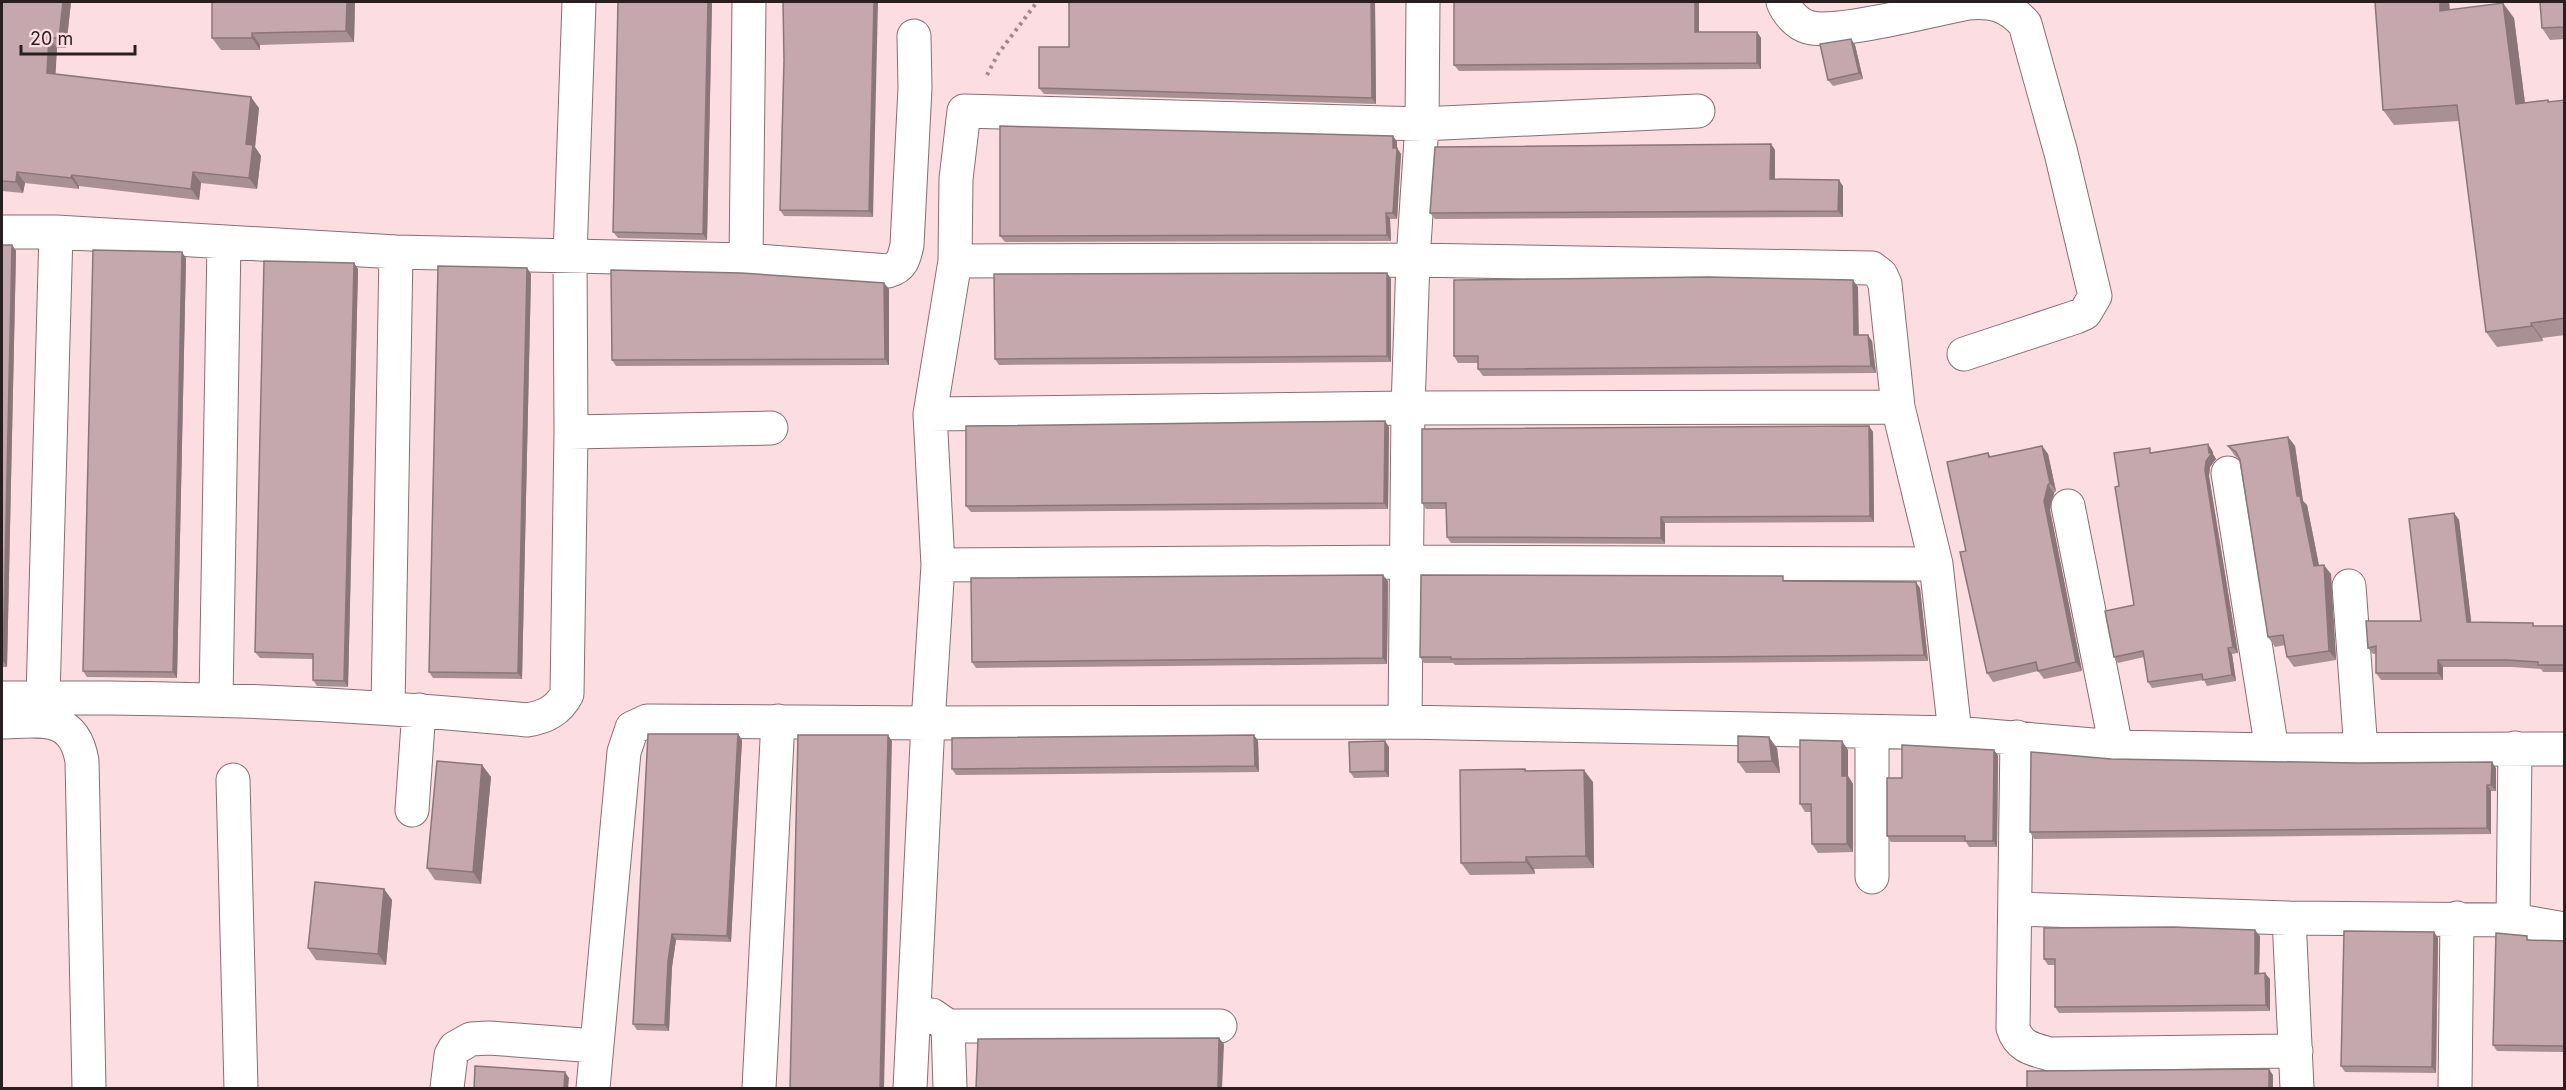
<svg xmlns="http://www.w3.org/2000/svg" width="2566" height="1090" font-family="Inter,sans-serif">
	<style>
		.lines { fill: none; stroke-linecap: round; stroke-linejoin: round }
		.minor-casing { stroke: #886e72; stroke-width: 35 }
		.path { stroke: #a08a8e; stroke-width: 4; stroke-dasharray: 3 4.5; stroke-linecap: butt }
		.minor { stroke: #fff; stroke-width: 33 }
		.wall { fill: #a99095 }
		.shaded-wall { fill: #8a7679 }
		.building { fill: #c5a8ad; stroke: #8a7679; stroke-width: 1.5 }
	</style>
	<rect width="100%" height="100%" fill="#fcdde2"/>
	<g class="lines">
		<defs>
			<path id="minor" d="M1423,2L1422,124L1413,260L1408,408L1405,722L1955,733L2116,747L2272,750L2564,749
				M1783,2C1787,12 1797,24 1808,27C1833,36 1937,9 1968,3C1993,1 2008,5 2025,24L2061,153L2095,296L2085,313L2076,317L1964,354
				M2,232H56L396,252L746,260L888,271C902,267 904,259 907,245L915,88L914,36
				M746,260L749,2
				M955,261L1413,260L1872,268L1881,275L1885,284L1898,407L1936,564L1955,733
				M930,414L1408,408L1898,407
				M571,432L771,428
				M2228,473L2272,750
				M2068,506L2116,747
				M938,565L1408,562L1936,564
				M2349,586L2361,751
				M43,697L56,232
				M2,698C177,696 352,703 527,720C545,717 558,711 567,694L571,432L570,256L579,2
				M216,699L224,242
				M388,708L396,252
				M2,722C40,721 74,713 82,761L89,1088
				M1872,732V877
				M2017,737L2013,1028C2019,1047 2032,1049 2050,1054L2296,1051
				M233,780L241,1088
				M412,810L419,710
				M2015,909L2289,918L2513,920L2515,748
				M2289,918L2297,1088
				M2513,920L2564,929
				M932,1015L948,1026L950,1088
				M948,1026H1220
				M447,1088L451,1055L455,1048L471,1039L489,1038L596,1046
				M593,1088L624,752L632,728L647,721L928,723L938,565L930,414L955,261L956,179L964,111L1422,124L1698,111
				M759,1088L778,721
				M910,1088L928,723L1405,722
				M2455,1088L2457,918"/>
		</defs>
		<use href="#minor" class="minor-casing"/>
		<path class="path" d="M987,75L998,54L1037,2"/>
		<use href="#minor" class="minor"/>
	</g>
	<path class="wall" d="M2,2H71L66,48H57L55,74L259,108L255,147L261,156L257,189L201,183L199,200L79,186V189L25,183L23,193L2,191Z
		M212,2H355L354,42L260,45V50H221L212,38Z
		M618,2H712L707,240L618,238L613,232Z
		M1069,2H1375L1376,104L1044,94L1039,88L1069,47Z
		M2375,2H2449L2450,10L2514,18L2525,103L2548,100L2550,102L2565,100V335L2542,338L2543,341L2497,347L2486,332L2459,121L2394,125L2383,110Z
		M2565,2V39L2550,40L2542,28Z
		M1699,32H1757L1761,38V69L1459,71L1454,65Z
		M1851,39L1855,45L1863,79L1833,86L1828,80Z
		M784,61L873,217L784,216L780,210Z
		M1393,136L1397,142V148L1401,154L1397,219H1390L1391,241L1005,242L1000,236Z
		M1771,144L1775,150V179L1843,186V217L1435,219L1430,213Z
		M2,245H12L16,251L7,667H2Z
		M186,258L177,678L87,677L83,671Z
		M354,263L358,269L348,687L317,686L313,680V659L260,658L255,652Z
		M527,268L531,274L522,679L433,678L429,672Z
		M1387,273L1391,279V362L999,365L995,359Z
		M884,283L889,289V365L616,366L612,360Z
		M1858,287V335L1872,341L1876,373L1483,376L1478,369V363H1458L1454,356Z
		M1869,426L1873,432L1874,522L1665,523V544L1451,543L1447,537L1446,509H1426L1422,503Z
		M1389,427L1388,509L971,512L966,506Z
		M2288,437L2295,446L2303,501L2307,505L2319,565L2331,574L2336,660L2294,667L2287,657L2285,645L2275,647L2268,637L2239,459L2235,456L2228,446Z
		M2042,446L2048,454L2056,491L2054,493L2050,510L2082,671L2044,679L2038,671L1993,682L1987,673L1966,551L1988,453L1991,457Z
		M2212,450L2213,454L2216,459L2210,467L2209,476L2238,653L2232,654L2236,681L2207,686L2204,680L2152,688L2148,682L2144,657L2118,663L2114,657L2134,605L2119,486L2153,453Z
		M2454,513L2459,520L2471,622L2533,623L2534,626H2565V672H2543L2541,669L2512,667H2443V680H2381L2376,673V654H2373L2368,648L2421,621Z
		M1388,581L1387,664L976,668L972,662Z
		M1786,581L1920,588L1928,661L1455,665L1453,663H1424L1420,657Z
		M738,734L742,740L731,942L676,940L672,967L669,1031L637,1030L633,1024Z
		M1254,735L1258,741L1259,772L956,775L952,769Z
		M1389,747V777L1354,778L1350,772Z
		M1777,748L1780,773H1746L1738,762Z
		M1848,750V776L1853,784V852L1818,853L1812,844V812H1805L1800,804Z
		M1994,750L1998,756L1997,847H1969L1966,842H1891L1887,836L1902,778Z
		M2111,759L2496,768V791H2491V834L2034,839L2030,832Z
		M482,765L491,777L481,884L435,880L427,868Z
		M1525,769L1527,771L1593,782L1594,868L1534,869L1535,874L1470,875L1461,863Z
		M384,889L392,900L386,965L316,960L308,948Z
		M2434,932L2438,938L2436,1073L2345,1072L2341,1066Z
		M2260,936L2259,973L2270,979V1011L2059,1013L2055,1007V965H2048L2044,959Z
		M2530,940L2565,941V1052L2497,1051L2493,1045Z"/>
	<path class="shaded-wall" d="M63,2H71L66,48L59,38Z
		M347,2H355L354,42L346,31Z
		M708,2H712L707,240L703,234Z
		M874,2H878L873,217L869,211Z
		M1371,2H1375L1376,104L1372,98Z
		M1695,2H1699V38L1695,32Z
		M2440,2H2449L2451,26L2440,11Z
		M2503,3L2514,18L2527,119L2516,104Z
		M1757,32L1761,38V69L1757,63Z
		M252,33L260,45V50L252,38Z
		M49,38L57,48L55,84L47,73Z
		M1851,39L1855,45L1863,79L1859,73Z
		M251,97L259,108L255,147L261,156L257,189L249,178L246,144Z
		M1393,136L1397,142V148L1401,154L1397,219L1393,213Z
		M1771,144L1775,150V185L1770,179Z
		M17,172L25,183L23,193L16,182Z
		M193,172L201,183L199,200L191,189Z
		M72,175L79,186V189L71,178Z
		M1839,180L1843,186V217L1838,211Z
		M1386,213L1390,219L1391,241L1387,235Z
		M12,245L16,251L7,667L3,661Z
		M182,252L186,258L177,678L173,672Z
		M354,263L358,269L348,687L344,681Z
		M527,268L531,274L522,679L518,673Z
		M1387,273L1391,279V362L1387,356Z
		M1853,280L1858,287L1859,342L1854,335Z
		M884,283L889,289V365L885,359Z
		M2531,323L2542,338L2543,341L2532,326Z
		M1868,335L1872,341L1876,373L1871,366Z
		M1385,421L1389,427L1388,509L1384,503Z
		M1869,426L1873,432L1874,522L1870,516Z
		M2288,437L2295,446L2303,501L2307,505L2321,576L2314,566L2297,496Z
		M2208,444L2212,450L2213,454L2216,459L2210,467L2209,476L2238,653L2233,647L2205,470L2206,461L2209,453Z
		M2042,446L2048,454L2056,491L2050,483Z
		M2048,485L2054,493L2050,510L2082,671L2076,662L2044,501Z
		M2454,513L2459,520L2472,628L2467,622Z
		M1661,517L1665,523V544L1661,538Z
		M2324,565L2331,574L2336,660L2329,651Z
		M1383,575L1388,581L1387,664L1383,658Z
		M1916,582L1920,588L1928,661L1924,655Z
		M2228,648L2232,654L2236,681L2232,675Z
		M2438,660L2443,667V680L2438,673Z
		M738,734L742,740L731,942L727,936Z
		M888,735L892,741L884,1089H880Z
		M1254,735L1258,741L1259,772L1255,766Z
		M1769,737L1777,748L1780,773L1772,761Z
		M1385,741L1389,747V777L1385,771Z
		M1842,741L1848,750V776L1853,784V852L1847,844L1842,776Z
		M1994,750L1998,756L1997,847L1993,841Z
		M2492,762L2496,768V791L2491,785Z
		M482,765L491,777L481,884L473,872Z
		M1584,770L1593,782L1594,868L1586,856Z
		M2487,785L2491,791V834L2487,828Z
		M1526,857L1534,869L1535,874L1526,862Z
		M384,889L392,900L386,965L378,954Z
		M2255,930L2260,936L2259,980L2255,974Z
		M2434,932L2438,938L2436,1073L2432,1067Z
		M672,934L676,940L672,967L669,1031L665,1025L668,961Z
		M2265,973L2270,979V1011L2266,1005Z
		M1219,1038L1224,1044L1222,1089H1218Z
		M2269,1069L2273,1075V1089H2269Z
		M565,1072L569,1078L568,1089H564Z"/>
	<path class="building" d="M2,2H63L59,38H49L47,73L251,97L246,144L253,145L249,178L193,172L191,189L72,175L71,178L17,172L16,182L2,181Z
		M212,2H347L346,31L252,33V38H212Z
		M618,2H708L703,234L613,232Z
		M783,2H874L869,211L780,210L784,61Z
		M1069,2H1371L1372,98L1039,88V47H1069Z
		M1454,2H1695V32H1757V63L1454,65Z
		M2375,2H2440V11L2503,3L2516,104L2548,100V102L2565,100V318L2531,323L2532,326L2486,332L2457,105L2383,110Z
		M2540,2H2565V27L2542,28Z
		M1851,39L1859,73L1828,80L1820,44Z
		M1000,126L1393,136V148H1397L1393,213H1386L1387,235L1000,236Z
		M1771,144L1770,179L1839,180L1838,211L1430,213L1435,147Z
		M2,245H12L3,661H2Z
		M93,250L182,252L173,672L83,671Z
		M264,261L354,263L344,681L313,680V654L255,652Z
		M438,266L527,268L518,673L429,672Z
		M611,270L741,273L884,283L885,359L612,360Z
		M1387,273V356L995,359L994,274Z
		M1708,277L1853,280L1854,335H1868L1871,366L1478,369V356H1454V280Z
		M1385,421L1384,503L966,506V426Z
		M1869,426L1870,516L1661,517V538L1447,537L1446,503H1422V429Z
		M2288,437L2297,496H2300L2314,566L2324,565L2329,651L2287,657L2283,635L2268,637L2240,460L2236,452L2228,446Z
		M2208,444L2209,453H2212L2206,461L2205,470L2233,647L2228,648L2232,675L2203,680L2202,674L2148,682L2143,651L2114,657L2105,611L2134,605L2115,487L2119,486L2114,453L2150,448V453Z
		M2042,446L2050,483L2048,485L2044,501L2076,662L2038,671L2036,662L1987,673L1960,552L1966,551L1947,462L1988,453L1989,457Z
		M2454,513L2467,622L2533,623V626H2565V665H2538V662L2507,660H2438V673H2376V646L2368,648L2366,621H2421L2409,519Z
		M1383,575V658L972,662L971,578Z
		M1421,575L1783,576V581L1916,582L1924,655L1465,659H1451V657H1420Z
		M648,734H738L727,936L672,934L668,961L665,1025L633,1024Z
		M798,735H888L880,1089H790Z
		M1254,735L1255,766L952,769V738Z
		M1738,736L1769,737L1772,761L1738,762Z
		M1800,740L1842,741V776H1847V844H1812L1811,804H1800Z
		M1385,741V771L1350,772L1349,742Z
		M1902,745L1994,750L1993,841H1965V836H1887V778H1902Z
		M2031,752L2111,759L2357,763L2492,762L2491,785H2487V828L2030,832Z
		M437,761L482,765L473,872L427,868Z
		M1525,769V771L1584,770L1586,856L1526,857V862L1461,863L1460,770Z
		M315,882L384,889L378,954L308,948Z
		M2173,927L2255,930V974L2265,973L2266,1005L2055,1007V959H2044V928Z
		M2344,931L2434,932L2432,1067L2341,1066Z
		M2496,933L2527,936V940L2565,941V1046L2493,1045Z
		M1219,1038L1218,1089H976L978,1039Z
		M475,1066L565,1072L564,1089H474Z
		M2269,1069V1089H2027V1071Z"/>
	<rect width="2566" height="1090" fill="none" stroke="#291f20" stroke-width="6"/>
	<path d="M21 45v9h114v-9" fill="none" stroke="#291f20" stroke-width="3"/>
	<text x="30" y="45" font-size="18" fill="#291f20" stroke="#fcdde2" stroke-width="4.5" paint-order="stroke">20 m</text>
</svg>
